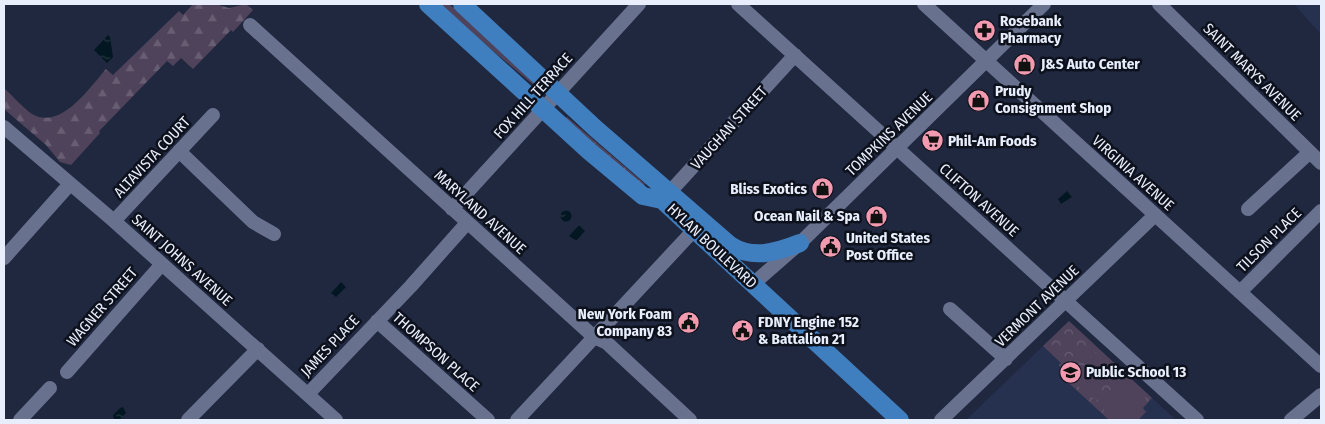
<svg xmlns="http://www.w3.org/2000/svg" width="1325" height="424" font-family="'Fira Sans Condensed',sans-serif">
	<style>
		.built { fill: #26304f }
		.grass { fill: url(#grass-tufts) }
		.forest { fill: url(#forest-firs) }
		.park { fill: url(#park-crowns) }
		.pitch { fill: #4f435b; fill-rule: evenodd }
		.water { fill: url(#water-ripples) }
		.lines { fill: none; stroke-linecap: round; stroke-linejoin: round }
		.minor { stroke: #68728f; stroke-width: 14 }
		.major { stroke: #407fbf; stroke-width: 18 }
		.labels { text-anchor: middle; stroke-width: 5; stroke-linejoin: round; paint-order: stroke }
		.poi-label { font-size: 15px; font-weight: bold; fill: #e9eefc; stroke: #0d111c; text-anchor: start }
		.street-label { font-size: 15px; fill: #e9eefc; stroke: #0d111c }
	</style>
	<defs>
		<pattern id="grass-tufts" width="24" height="20" patternUnits="userSpaceOnUse" patternTransform="scale(1.25)"><rect width="24" height="20" fill="#4f435b"/><path d="M3 7l-1-3M5 7V3M7 7l1-3M15 17l-1-3M17 17v-4M19 17l1-3" fill="none" stroke="#685e73"/></pattern>
		<pattern id="forest-firs" width="22" height="20" patternUnits="userSpaceOnUse" patternTransform="scale(1.25)"><rect width="22" height="20" fill="#4f435b"/><path d="M5 1l3.5 6h-7zM16 11l3.5 6h-7z" fill="#685e73"/></pattern>
		<pattern id="park-crowns" width="20" height="18" patternUnits="userSpaceOnUse" patternTransform="scale(1.25)"><rect width="20" height="18" fill="#4f435b"/><path d="M2 6a3 3 0 1 1 6 0M12 15a3 3 0 1 1 6 0" fill="none" stroke="#685e73"/></pattern>
		<pattern id="water-ripples" width="26" height="14" patternUnits="userSpaceOnUse" patternTransform="scale(1.25)"><rect width="26" height="14" fill="#021721"/><path d="M2 4q2-2 4 0t4 0M15 11q2-2 4 0t4 0" fill="none" stroke="#273942"/></pattern>
	</defs>
	<rect width="100%" height="100%" fill="#202840"/>
	<path class="built" d="M1294,4H1321V34L1309,21Z
		M1069,321L1176,420H966Z"/>
	<path class="grass" d="M437,4H449L537,84L536,87Z
		M567,117L645,184L643,186L602,153L565,118Z"/>
	<path class="forest" d="M193,4H215L229,8L246,4L253,10L233,32L231,30L193,69L181,58L173,66L167,61L106,124L99,131L100,133L71,165L60,162L46,145L4,109V88C13,96 22,107 32,114C61,131 90,87 106,69L113,75L179,11L183,15Z"/>
	<path class="park" d="M1069,321L1152,398L1143,408L1146,412L1138,420H1109L1059,374L1063,370L1059,365L1061,363L1043,346Z"/>
	<path class="pitch" d="M1091,351C1104,354 1119,369 1121,382L1134,383L1135,388L1146,398L1135,409L1136,413L1131,414L1125,420H1115L1109,415H1104L1103,401C1077,398 1051,352 1091,351ZM1090,356C1100,359 1115,372 1116,384L1104,396L1096,394L1076,375C1074,364 1079,357 1090,356Z"/>
	<path class="water" d="M108,35L110,37L113,57L107,63L94,50Z
		M1067,191L1072,197L1061,204L1058,199Z
		M560.5 216a5.5 5.5 0 1 1 11 0a5.5 5.5 0 1 1-11 0Z
		M579,225L585,231L576,241L569,236Z
		M341,282L346,287L336,297L331,293Z
		M123,407L126,413L119,420L114,419L113,415L120,408Z"/>
	<g class="lines">
		<path class="minor" d="M738,4L1197,420
			M924,4L1321,366
			M1159,4L1321,163
			M250,25L594,337L607,343L690,420
			M4,127L114,221L336,420
			M179,151L253,222L274,234
			M668,194L795,55
			M452,209L639,4
			M1248,209L1310,152
			M114,221L213,115
			M4,258L70,184
			M753,284L800,243L1044,4
			M1240,292L1321,211
			M950,309L1006,359
			M377,321L488,420
			M67,372L162,264
			M308,394L411,286L467,223
			M20,420L50,388
			M188,420L258,349
			M517,420L694,230
			M941,420L1155,215
			M1291,420L1321,395"/>
		<path class="major" d="M428,4L589,151L643,196L662,200L900,420
			M462,4L595,128L730,245C753,260 777,252 800,243"/>
	</g>
	<defs>
		<symbol id="pharmacy-disc" viewBox="-11 -11 22 22"><circle r="9.5" fill="#f29ab0" stroke="#0d111c"/><path d="M-2-6h4v4h4v4h-4v4h-4v-4h-4v-4h4Z" fill="#111"/></symbol>
		<symbol id="shop-disc" viewBox="-11 -11 22 22"><circle r="9.5" fill="#f29ab0" stroke="#0d111c"/><path d="M-5-2.5h2.3a2.7 3.5 0 0 1 5.4 0H5L5.5 6h-11ZM-1.5-2.5h3a1.5 2.3 0 0 0-3 0Z" fill="#111"/></symbol>
		<symbol id="supermarket-disc" viewBox="-11 -11 22 22"><circle r="9.5" fill="#f29ab0" stroke="#0d111c"/><path d="M-6-5.5h2.5l.6 2H6L4.5 2H-2.5L-4.4-4H-6ZM-1.5 3.2a1.3 1.3 0 1 0 .1 0ZM3 3.2a1.3 1.3 0 1 0 .1 0Z" fill="#111"/></symbol>
		<symbol id="civic-disc" viewBox="-11 -11 22 22"><circle r="9.5" fill="#f29ab0" stroke="#0d111c"/><path d="M-.6-6.5H3V-4.5H.6V-3L4-1V1h2V6H-6V1h2V-1L-.6-3ZM-1.2 2.5V6h2.4V2.5Z" fill="#111"/></symbol>
		<symbol id="school-disc" viewBox="-11 -11 22 22"><circle r="9.5" fill="#f29ab0" stroke="#0d111c"/><path d="M0-5L7-2L0 1L-7-2ZM-4 1L0 2.5L4 1V4Q0 6-4 4Z" fill="#111"/></symbol>
	</defs>
	<g fill-rule="evenodd">
		<use href="#pharmacy-disc" x="972" y="18" width="25" height="25"/>
		<use href="#shop-disc" x="1012" y="52" width="25" height="25"/>
		<use href="#shop-disc" x="966" y="88" width="25" height="25"/>
		<use href="#supermarket-disc" x="920" y="128" width="25" height="25"/>
		<use href="#shop-disc" x="810" y="176" width="25" height="25"/>
		<use href="#shop-disc" x="864" y="204" width="25" height="25"/>
		<use href="#civic-disc" x="818" y="234" width="25" height="25"/>
		<use href="#civic-disc" x="676" y="310" width="25" height="25"/>
		<use href="#civic-disc" x="730" y="318" width="25" height="25"/>
		<use href="#school-disc" x="1058" y="360" width="25" height="25"/>
	</g>
	<g class="labels">
		<g class="poi-label">
			<text x="1000" y="26">Rosebank<tspan x="1000" dy="17">Pharmacy</tspan></text>
			<text x="1041" y="69">J&amp;S Auto Center</text>
			<text x="995" y="96">Prudy<tspan x="995" dy="17">Consignment Shop</tspan></text>
			<text x="948" y="146">Phil-Am Foods</text>
			<text x="807" y="194" text-anchor="end">Bliss Exotics</text>
			<text x="860" y="221" text-anchor="end">Ocean Nail &amp; Spa</text>
			<text x="846" y="243">United States<tspan x="846" dy="17">Post Office</tspan></text>
			<text x="672" y="319" text-anchor="end">New York Foam<tspan x="672" dy="17">Company 83</tspan></text>
			<text x="758" y="327">FDNY Engine 152<tspan x="758" dy="17">&amp; Battalion 21</tspan></text>
			<text x="1086" y="377">Public School 13</text>
		</g>
		<g class="street-label">
			<text transform="translate(1252 72) rotate(45)" y="5">SAINT MARYS AVENUE</text>
			<text transform="translate(533 96) rotate(-48)" y="5">FOX HILL TERRACE</text>
			<text transform="translate(729 128) rotate(-48)" y="5">VAUGHAN STREET</text>
			<text transform="translate(889 134) rotate(-44)" y="5">TOMPKINS AVENUE</text>
			<text transform="translate(152 157) rotate(-47)" y="5">ALTAVISTA COURT</text>
			<text transform="translate(1133 173) rotate(42)" y="5">VIRGINIA AVENUE</text>
			<text transform="translate(979 200) rotate(42)" y="5">CLIFTON AVENUE</text>
			<text transform="translate(480 212) rotate(42)" y="5">MARYLAND AVENUE</text>
			<text transform="translate(1269 240) rotate(-45)" y="5">TILSON PLACE</text>
			<text transform="translate(712 246) rotate(43)" y="5">HYLAN BOULEVARD</text>
			<text transform="translate(182 260) rotate(42)" y="5">SAINT JOHNS AVENUE</text>
			<text transform="translate(1037 306) rotate(-44)" y="5">VERMONT AVENUE</text>
			<text transform="translate(102 307) rotate(-49)" y="5">WAGNER STREET</text>
			<text transform="translate(330 346) rotate(-47)" y="5">JAMES PLACE</text>
			<text transform="translate(436 352) rotate(42)" y="5">THOMPSON PLACE</text>
		</g>
	</g>
	<rect width="1325" height="424" fill="none" stroke="#e9eefc" stroke-width="10"/>
</svg>
